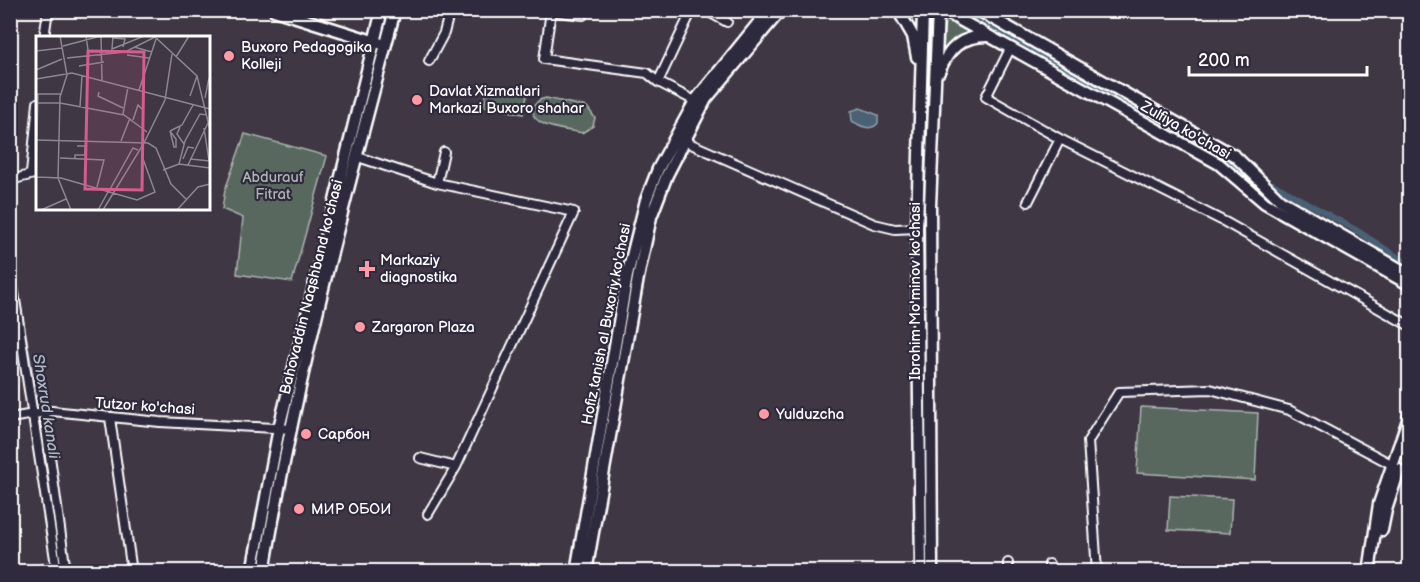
<svg xmlns="http://www.w3.org/2000/svg" width="1420" height="582" font-family="'Balsamiq Sans',sans-serif">
	<style>
		.green { fill: #58685f; stroke: #acb4af; stroke-width: 1.5 }
		.water { fill: #496174; stroke: #92a0ac; stroke-width: 1.5 }
		.lines { fill: none; stroke-linecap: round; stroke-linejoin: round }
		.stream { stroke: #92a0ac; stroke-width: 1.5 }
		.canal { stroke: #496174; stroke-width: 6 }
		.street-casing { stroke: #fff; stroke-width: 12 }
		.secondary-casing { stroke: #fff; stroke-width: 15 }
		.street { stroke: #2f2a3d; stroke-width: 8 }
		.secondary { stroke: #2f2a3d; stroke-width: 10 }
		.poi-dot { fill: #ff9aa2; stroke: #2f2a3d; stroke-width: 2 }
		.labels { text-anchor: middle; stroke-width: 4.5; stroke-linejoin: round; paint-order: stroke }
		.poi-label { font-size: 15px; fill: #fff; stroke: #2f2a3d; text-anchor: start }
		.street-label { font-size: 15px; fill: #fff; stroke: #2f2a3d }
		.park-label { font-size: 15px; fill: #acb4af; stroke: #2f2a3d }
		.water-label { font-size: 16px; font-style: italic; fill: #adb8c0; stroke: #2f2a3d }
		.inset-road { fill: none; stroke: #8c878f; stroke-width: 1.5 }
		.view { fill: #d45d8c; fill-opacity: 0.15; stroke: #d45d8c; stroke-width: 3 }
		.inset-edge { fill: none; stroke: #fff; stroke-width: 3 }
	</style>
	<rect width="100%" height="100%" fill="#403745"/>
	<filter id="ink" filterUnits="userSpaceOnUse"><feTurbulence type="fractalNoise" baseFrequency=".0167" numOctaves="2"/><feDisplacementMap in="SourceGraphic" scale="12" xChannelSelector="R" yChannelSelector="G"/><feConvolveMatrix kernelMatrix="1 2 1 2 8 2 1 2 1" color-interpolation-filters="sRGB"/></filter>
	<g filter="url(#ink)">
		<path class="green" d="M945,19L972,33L943,50Z
			M488,84L528,91L523,114L484,106Z
			M546,98L587,107L595,118L593,126L582,133C569,130 531,128 533,110C534,102 540,99 546,98Z
			M245,134L327,156L292,282L237,274L243,218L222,209L225,190Z
			M1141,407L1258,413L1255,480L1137,473Z
			M1170,496L1232,499L1230,533L1168,530Z"/>
		<path class="water" d="M860,108L878,115V123C871,132 860,126 852,121L851,111Z"/>
		<g class="lines">
			<path class="stream" d="M10,244L39,409
				M40,416L62,572"/>
			<path class="canal" d="M959,10L1202,146L1230,162L1250,179
				M1273,184L1356,230L1410,265"/>
			<defs>
				<path id="street" d="M705,10L727,22
					M583,15L551,11L544,59L647,73L658,82L695,101
					M44,38L48,10
					M1010,49L986,97L1060,139L1225,222L1410,326
					M429,61L444,33L450,10
					M658,82L692,10
					M682,140L874,224L895,229L917,228
					M358,157L437,183L574,212L456,467L420,458
					M31,173L38,103
					M10,180L38,173
					M437,183L444,152
					M1028,202L1060,139
					M10,267L57,572
					M44,413L66,572
					M10,418L52,411L160,422L292,429
					M110,418L132,572
					M428,514L456,467
					M1049,564V572
					M26,572L56,567
					M1008,572V563
					M1097,572L1088,441L1119,392L1210,389L1289,410L1393,465"/>
				<path id="secondary" d="M274,10L379,43
					M898,10L913,36L917,57
					M942,10L1219,164L1265,203L1410,285
					M978,10L1235,156L1280,200L1410,275
					M939,72C948,49 961,36 987,36
					M1382,530L1386,510L1399,470
					M252,572L279,428L382,10
					M264,572C295,382 346,196 395,10
					M576,572L627,276L646,200L658,169L695,101L769,10
					M586,572L638,278L651,217L667,175L706,99L781,10
					M921,572L917,228L923,10
					M932,572L930,206L938,10
					M1369,572L1379,504L1410,414"/>
			</defs>
			<use href="#street" class="street-casing"/>
			<use href="#secondary" class="secondary-casing"/>
			<use href="#street" class="street"/>
			<use href="#secondary" class="secondary"/>
		</g>
	</g>
	<g class="poi-dot">
		<circle cx="229" cy="56" r="6"/>
		<circle cx="417" cy="100" r="6"/>
		<path d="M364 260h6v6h6v6h-6v6h-6v-6h-6v-6h6z"/>
		<circle cx="360" cy="327" r="6"/>
		<circle cx="764" cy="414" r="6"/>
		<circle cx="306" cy="434" r="6"/>
		<circle cx="299" cy="509" r="6"/>
	</g>
	<g class="labels">
		<g class="poi-label">
			<text x="241" y="52">Buxoro Pedagogika<tspan x="241" dy="17">Kolleji</tspan></text>
			<text x="429" y="96">Davlat Xizmatlari<tspan x="429" dy="17">Markazi Buxoro shahar</tspan></text>
			<text x="380" y="265">Markaziy<tspan x="380" dy="17">diagnostika</tspan></text>
			<text x="372" y="332">Zargaron Plaza</text>
			<text x="776" y="419">Yulduzcha</text>
			<text x="318" y="439">Сарбон</text>
			<text x="311" y="514">МИР ОБОИ</text>
		</g>
		<g class="street-label">
			<text transform="translate(1186 130) rotate(30)" y="5">Zulfiya ko'chasi</text>
			<text transform="translate(311 287) rotate(-76)" y="5">Bahovaddin Naqshband ko'chasi</text>
			<text transform="translate(915 291) rotate(-90)" y="5">Ibrohim Mo'minov ko'chasi</text>
			<text transform="translate(606 324) rotate(-79)" y="5">Hofiz tanish al Buxoriy ko'chasi</text>
			<text transform="translate(145 406) rotate(4)" y="5">Tutzor ko'chasi</text>
		</g>
		<g class="park-label">
			<text x="273" y="182">Abdurauf<tspan x="273" dy="17">Fitrat</tspan></text>
		</g>
		<g class="water-label">
			<text transform="translate(47 406) rotate(81)" y="6">Shoxrud kanali</text>
		</g>
	</g>
	<g transform="translate(36 36)">
		<rect width="174" height="174" fill="#403745"/>
		<path class="inset-road" d="M24,0L31,39L24,61L22,142L35,174M50,0L53,21M65,0L66,44M77,0L76,13L108,0M118,0L161,40L174,94M77,2L89,3L87,11M27,10L65,0M98,11L116,16M0,15L26,12M91,19L113,22M140,21L153,0M31,22L89,16L119,1M43,30L68,26M0,34L26,23M0,43L36,37L174,73M103,54L120,3M63,56L62,60L87,72M1,58H25M154,60L161,40M169,62L173,42M0,67H24M24,67L88,79L111,96M44,71L46,40M87,78L92,51M97,84L102,69L106,73M144,91L141,98L148,108M168,92L173,125M134,95L140,103V111H138ZM134,95L146,89L157,69M0,104L112,107L120,112L135,148L151,164M85,105L94,82M24,122L68,124L61,151M39,122V119H49V110H41M147,123L152,111L158,112M154,123L174,125M143,128L149,105L164,78L171,79M152,129L172,87M127,134L143,128L174,132M0,141L25,142L77,157M0,142L2,58M73,155L97,112L102,114M77,157L101,164L119,156L106,120M5,174L30,163M62,174L72,156M67,174L108,107L129,64L136,18M141,174L162,151L174,148"/>
		<path class="view" d="M52,15L108,16L106,154L49,153Z"/>
		<rect width="174" height="174" class="inset-edge"/>
	</g>
	<rect width="1420" height="582" fill="none" stroke="#2f2a3d" stroke-width="36"/>
	<rect x="18" y="18" width="1384" height="546" fill="none" stroke="#fff" stroke-width="2" filter="url(#ink)"/>
	<path d="M1189 66v9h178v-9" fill="none" stroke="#ffffff" stroke-width="3"/>
	<text x="1198" y="66" font-size="18" fill="#ffffff" stroke="#2f2a3d" stroke-width="4.5" paint-order="stroke">200 m</text>
</svg>
